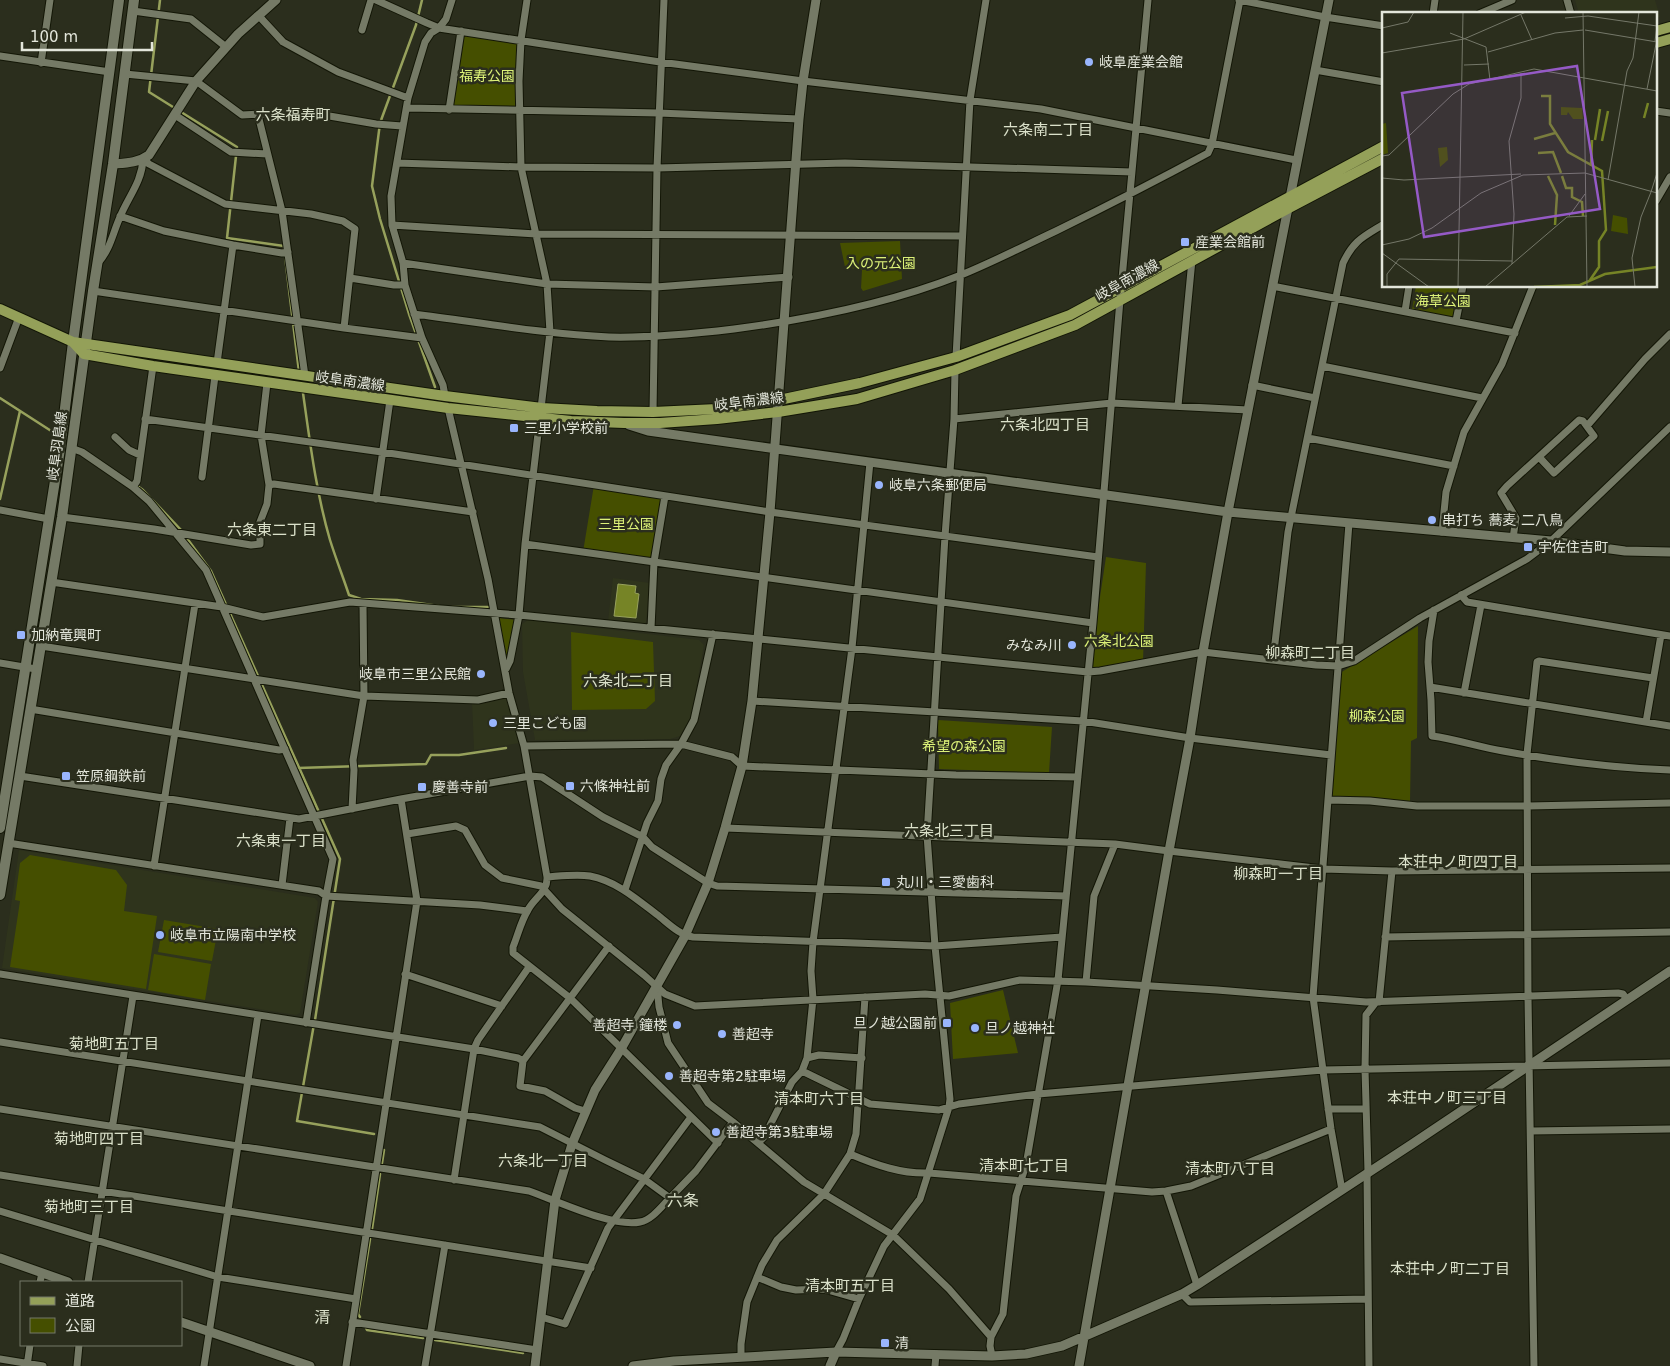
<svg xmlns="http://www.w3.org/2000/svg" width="1670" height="1366" font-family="'DejaVu Sans','Noto Sans JP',sans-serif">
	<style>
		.built { fill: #2f341c }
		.green { fill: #454f00 }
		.water { fill: #768426; stroke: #97a15c }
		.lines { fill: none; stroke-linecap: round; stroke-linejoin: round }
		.stream { stroke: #97a15c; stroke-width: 2.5 }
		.minor-casing { stroke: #131606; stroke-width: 9 }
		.tertiary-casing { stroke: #131606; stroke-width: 11 }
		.secondary-casing { stroke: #131606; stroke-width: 12 }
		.primary-casing { stroke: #131606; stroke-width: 12 }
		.minor { stroke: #757a66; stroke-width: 7 }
		.tertiary { stroke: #757a66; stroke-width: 9 }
		.secondary { stroke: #757a66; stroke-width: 10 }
		.primary { stroke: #94a059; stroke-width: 10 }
		.poi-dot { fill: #99b5fd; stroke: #2b2e1d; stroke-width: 2 }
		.labels { text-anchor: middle; stroke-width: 5; stroke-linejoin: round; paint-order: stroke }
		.poi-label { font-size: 14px; fill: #e3e6db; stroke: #2b2e1d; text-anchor: start }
		.park-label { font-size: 14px; fill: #dcf178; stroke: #2b2e1d }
		.street-label { font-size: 14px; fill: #e3e6db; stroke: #2b2e1d }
		.neighbourhood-label { font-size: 15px; fill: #dbe1ca; stroke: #2b2e1d }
		.quarter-label { font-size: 16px; fill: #dbe1ca; stroke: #2b2e1d }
		.inset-river { fill: none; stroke: #768426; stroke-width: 2.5 }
		.inset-road { fill: none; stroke: #757869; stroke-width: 1 }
		.view { fill: #955ac6; fill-opacity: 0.15; stroke: #955ac6; stroke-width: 2.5 }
		.inset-edge { fill: none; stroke: #e3e6db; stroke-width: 2.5 }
	</style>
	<rect width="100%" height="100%" fill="#2b2e1d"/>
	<path class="built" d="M1575,0H1655L1660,17L1656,18V14H1579Z
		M613,578L650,583L646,622L644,624L608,621Z
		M528,620L699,640L704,645L691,717L680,736L670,739L535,740L523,672L522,624Z
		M506,696L520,743L474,750L472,702Z
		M19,850L315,898L318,902L300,1013L296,1015L2,968Z"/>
	<path class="green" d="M462,33L520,41L517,108H451Z
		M900,241L902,279L863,291L861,288L862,270L845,267L840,243Z
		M1416,286H1461L1455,318L1412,310Z
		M594,485L665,496L654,562L583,552Z
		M1106,557L1146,563L1143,662L1089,670Z
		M498,618L516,620L509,657H505Z
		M1418,626L1417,738L1411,741L1410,802L1331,797L1340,673Z
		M571,632L653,642L655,701L646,709L572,710Z
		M938,720L1052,727L1049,773L939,769Z
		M30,855L116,870L127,885L124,911L157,916L146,989L10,967L20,901L15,900L20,863Z
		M164,920L218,929L212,961L158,952Z
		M154,954L211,964L205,1000L148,990Z
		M1003,990L1018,1053L953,1059L950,1003Z"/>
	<path class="water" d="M618,584L636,586L635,593L639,594L636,618L614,616Z"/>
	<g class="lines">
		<path class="stream" d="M160,0L149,92L237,147L227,238L284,246V249
			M422,0L416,25L380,123L372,186L380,219L409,314L435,387
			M285,256L299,372
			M303,393C310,442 316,492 330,540C336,559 343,577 349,595L361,599L397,600L439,606
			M0,398L59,436
			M136,485L143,490L183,532
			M0,499L20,411
			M186,537L211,571L340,859L315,1020
			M452,607H488
			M298,768L426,764L431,755H459L506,748
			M314,1024L297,1121L374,1134
			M382,1163L384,1150
			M372,1229L380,1174
			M360,1317L358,1314L370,1239
			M366,1328L367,1330L423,1338
			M435,1340L523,1353"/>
		<defs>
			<path id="minor" d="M376,0L427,23L439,28L660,62L803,81L1041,109L1296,160
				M1239,0L1325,17L1384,26
				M1567,0L1571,14
				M133,11L191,19L226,47
				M1433,14L1435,0
				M1479,14L1512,0
				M258,15L283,42L338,72L408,98
				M362,30L371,0
				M0,56L110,72
				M41,63L50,0
				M1315,70L1384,82
				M125,74L196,81L242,115L306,112L376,124L402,126
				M407,108L659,113L799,119
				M449,110L461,31
				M1656,111L1670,113
				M175,115L231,152L267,154
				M258,115L282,211L305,376
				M143,159L149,164L225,204L311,214L343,221L355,229L344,328
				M397,163L521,167L657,168L845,163L1132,172
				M1656,201L1670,177
				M120,216L164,231L233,245L282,253L288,252
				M392,225L536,234L962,236
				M98,263C111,248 112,235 120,217C128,197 142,182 143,159
				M403,263L547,284L656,287L789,277
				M350,278L394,285H405
				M1272,286L1515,333
				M93,291L344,328L422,338
				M1405,311L1409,286
				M414,314C478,322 544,334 609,337C650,338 692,334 734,329C811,319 888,304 961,275C993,262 1024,246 1056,231C1107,206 1158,180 1208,153L1212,144L1240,0
				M1456,321L1463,286
				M956,357L970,100L986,0
				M217,363L233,245
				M1322,366L1482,398
				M0,368L19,317
				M1252,385L1315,398
				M445,396L443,385L422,338L405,285L403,263L392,225L391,196L408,98L425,42L431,33L439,28L446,19L452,0
				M1178,406L1192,260
				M448,408L488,579L509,693L524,746L547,877C548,892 534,898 528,910C521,921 518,935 513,947V953L570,998L718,1143
				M653,412L657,168L664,0
				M145,419L382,452L770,512L1098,557
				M954,419L1112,403L1248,410
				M1587,426L1645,359L1670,334
				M115,437L129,450L140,455
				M1308,438L1454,466
				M71,448L82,452L133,487L149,501L206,570L333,859L326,896L480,905L527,911
				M202,477L215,376
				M269,485L274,484L473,512
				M133,487L137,481L153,366
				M376,499L390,400
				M0,510L49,519
				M62,517L154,529L251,545L260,544V522L267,504L269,485L261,435L267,383
				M1442,532L1446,492L1464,432L1502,364L1533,286
				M1513,538L1516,518L1501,493L1507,486L1579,420L1583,421L1594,436L1554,473L1539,457
				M525,544L1093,623
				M51,582L222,607L263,617L350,602L519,615L1088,672L1100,671L1203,652L1316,665L1338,666L1354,661L1420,618L1527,559L1551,541L1670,427
				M1461,595L1467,602L1670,636
				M1434,610L1429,641L1428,662L1431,700L1432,736C1455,739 1479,747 1503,751C1558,761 1614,768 1670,770
				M651,628L654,562L665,496
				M41,646L364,696L478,700L509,693
				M1273,660L1288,532L1343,263C1354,240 1363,237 1384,224
				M0,663L36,669
				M506,669L510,661L519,615L525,544L550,332L547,284L521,167L519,81L521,40L527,0
				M1430,687L1670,726
				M1464,693L1481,605
				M752,701L1083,721L1190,738L1331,755
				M30,709L279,750L285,749
				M1646,722L1661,635
				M524,746L681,744L732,757L742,766L956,775L1078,777
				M20,776L299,819L401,799L530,776L542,777L603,817L643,837L652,847L708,883L717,886L1066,896
				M1328,800L1370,801L1417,806H1528L1670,803
				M352,809L354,770L353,760L364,696L363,604
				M725,828L1115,844L1169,851L1323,869L1392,871L1670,868
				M407,834L456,826L465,830L485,865L502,878L541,886L562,909L644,975L665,994L695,1006L925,994L949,996L1020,980L1086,982L1217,990L1366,1002L1618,993L1623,994L1627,1000
				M8,843L319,891L326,896L306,1023
				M154,866L195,604
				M547,877C561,876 576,874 590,876C617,881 639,901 660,917C670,925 680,935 693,937L935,946L1062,937
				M282,885L290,818
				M625,890L647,823L658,801L661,779L666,765L681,744L694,720L713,634
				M1385,937L1670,932
				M0,974L474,1049L518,1058L523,1061L520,1086L545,1091L575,1108L585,1111
				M405,974L502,1006
				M1086,982L1094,896L1115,844
				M657,986L659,1007L668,1043L708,1103L733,1122L804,1182L893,1235L949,1289L991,1337
				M1379,1002L1392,871
				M0,1042L540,1127L605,1160L644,1179L670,1198L696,1171L733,1122
				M807,1058L819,1055L862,1058
				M523,1061L609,946
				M802,1071L870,1104L939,1110L959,1104L1038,1094L1323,1070L1670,1063
				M0,1109L529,1191C557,1201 614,1228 640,1222C652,1220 662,1206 670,1198
				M1328,1109H1366
				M1531,1131L1670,1129
				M758,1143L764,1137L792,1082L802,1071L807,1058L813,999L811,971L813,942L852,648L870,462
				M850,1154C876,1165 901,1174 929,1173L1152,1192L1166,1191L1191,1186L1331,1129
				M1368,1172L1365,1069L1366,1015L1376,1002
				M1367,1173L1369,1366
				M0,1175L591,1268
				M454,1180L474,1049L478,1040L529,967
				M1342,1190L1331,1129L1313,997L1349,523
				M1166,1191L1197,1285
				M0,1211L218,1277L356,1299
				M757,1277L781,1287L796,1290L824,1289L859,1299
				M40,1282L42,1273
				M88,1282L133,996
				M1182,1294L1190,1302L1368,1299
				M541,1317L565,1324L608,1228L691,1117
				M352,1322L537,1350
				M836,1352L843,1339L859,1299L884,1246L920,1199L949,1107L950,1099L935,946L927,835L945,536L954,419L955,370
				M741,1356V1344L747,1302L762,1265L777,1240L824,1194L850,1154L856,1134L865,997
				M992,1356L990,1346L991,1337L1003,1314L1016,1196L1026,1165L1058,980L1093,623L1120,300L1148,0
				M0,1359L43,1366
				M27,1366L30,1345
				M77,1366L79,1345
				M204,1366L258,1015
				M346,1366L417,901L401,799
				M425,1366L445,1245
				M935,1366L936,1354
				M1534,1366L1528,997L1527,754L1537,662L1539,661L1653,678"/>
			<path id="tertiary" d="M113,164C126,163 138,163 149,155L196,81L238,34L276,0
				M629,425L648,431L1228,512L1551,541L1625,551L1670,552
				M0,1258L68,1282
				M181,1322L310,1366
				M535,1366L555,1200L572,1144L595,1090L621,1049L685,936L708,883L725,828L742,766L752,701L770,512L799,119L803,81L816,0
				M633,1366L674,1361L836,1352L992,1356L1026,1354L1062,1346L1182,1294L1197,1285L1412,1144L1670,971
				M830,1366L836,1352
				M1079,1366L1169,851L1190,738L1203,652L1228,512L1329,0"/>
			<path id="secondary" d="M0,828L60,449L73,342L119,0
				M0,895L62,517L93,291L113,164L134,0"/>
			<path id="primary" d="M1656,31L1670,27
				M1656,43L1670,39
				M0,309L73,342L445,396L542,408L597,411L653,412L717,409L779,400L860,383L956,357L1070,315L1384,146
				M73,342L84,354L153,366L448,408L571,421L624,423H660L717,419L778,412L857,399L955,370L1075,325L1287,209L1384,158"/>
		</defs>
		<use href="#minor" class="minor-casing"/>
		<use href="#tertiary" class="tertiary-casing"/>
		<use href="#secondary" class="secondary-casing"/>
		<use href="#primary" class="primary-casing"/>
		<use href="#minor" class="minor"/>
		<use href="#tertiary" class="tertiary"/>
		<use href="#secondary" class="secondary"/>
		<use href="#primary" class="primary"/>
	</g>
	<g class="poi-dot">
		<circle cx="1089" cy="62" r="5"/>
		<rect x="1180" y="237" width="10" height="10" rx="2.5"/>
		<rect x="509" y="423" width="10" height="10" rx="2.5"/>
		<circle cx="879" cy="485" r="5"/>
		<circle cx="1432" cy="520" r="5"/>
		<rect x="1523" y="542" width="10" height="10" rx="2.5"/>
		<rect x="16" y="630" width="10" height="10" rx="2.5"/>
		<circle cx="1072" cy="645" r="5"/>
		<circle cx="481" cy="674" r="5"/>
		<circle cx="493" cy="723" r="5"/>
		<rect x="61" y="771" width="10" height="10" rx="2.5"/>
		<rect x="565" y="781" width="10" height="10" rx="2.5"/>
		<rect x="417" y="782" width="10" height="10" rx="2.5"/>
		<rect x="881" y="877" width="10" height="10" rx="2.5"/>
		<circle cx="160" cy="935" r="5"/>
		<rect x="942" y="1018" width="10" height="10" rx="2.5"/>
		<circle cx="677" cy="1025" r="5"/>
		<circle cx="975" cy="1028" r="5"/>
		<circle cx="722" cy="1034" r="5"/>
		<circle cx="669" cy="1076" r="5"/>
		<circle cx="716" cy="1132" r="5"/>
		<rect x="880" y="1338" width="10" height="10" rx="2.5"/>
	</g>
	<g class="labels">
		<g class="poi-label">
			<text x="1099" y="67">岐阜産業会館</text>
			<text x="1195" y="247">産業会館前</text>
			<text x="524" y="433">三里小学校前</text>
			<text x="889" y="490">岐阜六条郵便局</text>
			<text x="1442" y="525">串打ち 蕎麦 二八鳥</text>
			<text x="1538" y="552">宇佐住吉町</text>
			<text x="31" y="640">加納竜興町</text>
			<text x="1062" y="650" text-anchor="end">みなみ川</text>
			<text x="471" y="679" text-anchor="end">岐阜市三里公民館</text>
			<text x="503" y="728">三里こども園</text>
			<text x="76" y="781">笠原鋼鉄前</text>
			<text x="580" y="791">六條神社前</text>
			<text x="432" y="792">慶善寺前</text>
			<text x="896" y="887">丸川・三愛歯科</text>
			<text x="170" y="940">岐阜市立陽南中学校</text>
			<text x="937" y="1028" text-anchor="end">旦ノ越公園前</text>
			<text x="667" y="1030" text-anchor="end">善超寺 鐘楼</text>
			<text x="985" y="1033">旦ノ越神社</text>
			<text x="732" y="1039">善超寺</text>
			<text x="679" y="1081">善超寺第2駐車場</text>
			<text x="726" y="1137">善超寺第3駐車場</text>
			<text x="895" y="1348">清</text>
		</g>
		<g class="park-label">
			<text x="487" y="81">福寿公園</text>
			<text x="881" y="268">入の元公園</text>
			<text x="1443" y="306">海草公園</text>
			<text x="626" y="529">三里公園</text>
			<text x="1119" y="646">六条北公園</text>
			<text x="1377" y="721">柳森公園</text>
			<text x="964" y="751">希望の森公園</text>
		</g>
		<g class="street-label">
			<text transform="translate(1127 280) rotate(-29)" y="5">岐阜南濃線</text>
			<text transform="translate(350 381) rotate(8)" y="5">岐阜南濃線</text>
			<text transform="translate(749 401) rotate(-7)" y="5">岐阜南濃線</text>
			<text transform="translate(57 446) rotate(-82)" y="5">岐阜羽島線</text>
		</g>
		<g class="neighbourhood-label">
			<text x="293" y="120">六条福寿町</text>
			<text x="1048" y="135">六条南二丁目</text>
			<text x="1045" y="430">六条北四丁目</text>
			<text x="272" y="535">六条東二丁目</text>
			<text x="1310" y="658">柳森町二丁目</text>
			<text x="628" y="686">六条北二丁目</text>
			<text x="949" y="836">六条北三丁目</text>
			<text x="281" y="846">六条東一丁目</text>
			<text x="1458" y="867">本荘中ノ町四丁目</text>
			<text x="1278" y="879">柳森町一丁目</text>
			<text x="114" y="1049">菊地町五丁目</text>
			<text x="1447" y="1103">本荘中ノ町三丁目</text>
			<text x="819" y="1104">清本町六丁目</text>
			<text x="99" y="1144">菊地町四丁目</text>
			<text x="543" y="1166">六条北一丁目</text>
			<text x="1024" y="1171">清本町七丁目</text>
			<text x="1230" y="1174">清本町八丁目</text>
			<text x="89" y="1212">菊地町三丁目</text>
			<text x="1450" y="1274">本荘中ノ町二丁目</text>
			<text x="850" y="1291">清本町五丁目</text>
		</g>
		<g class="quarter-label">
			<text x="683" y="1206">六条</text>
			<text x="322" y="1323">清</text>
		</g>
	</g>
	<g transform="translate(1382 12)">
		<rect width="275" height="275" fill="#2b2e1d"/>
		<path d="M179,95L200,96L201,107H191L186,100L185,103H179ZM4,111L6,141L0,143V112ZM65,135L66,148L58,155L56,136ZM231,203L245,206L246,222L229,219Z" fill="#454f00"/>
		<path class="inset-river" d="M159,84H168V95M168,95V112L186,140L220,159L224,218L217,229V255L208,268M262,106L266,91M152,127L173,121M213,128L218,97M220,129L226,99M156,141L171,140L179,161M209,154L210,128M166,164L175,183L173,213M180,164L184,176H190V185L200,190L201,204M152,275L198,273L223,262L275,255"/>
		<path class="inset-road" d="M201,0L205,275M139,3L150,28M183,6L206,4L275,14M0,16L26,10L32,0M203,18L275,30M68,21L104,35L108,68M273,29L275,14M106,40L173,21L201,18M0,41L82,27L144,0M82,53L107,52M265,77L275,27M0,144L7,143L71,82L87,72L152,57L275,79M0,166L22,168L139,162M226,168L245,59L251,46L257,0M269,180L275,161M187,204L203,182M0,233L27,227L50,216L99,181L141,163L203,161L275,181M0,241L47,275M130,252L132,202L127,129L139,86V61M5,275V262L17,247L130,249M76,275L81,0M103,275L185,205L205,204M253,275L250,246L259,205L269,180"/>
		<path class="view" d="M195,54L218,197L42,225L20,81Z"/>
		<rect width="275" height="275" class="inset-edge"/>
	</g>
	<rect x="20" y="1281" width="162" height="65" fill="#2b2e1d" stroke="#757869"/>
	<rect x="30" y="1297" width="25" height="8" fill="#94a059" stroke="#757869"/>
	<text x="65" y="1306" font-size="15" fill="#e3e6db">道路</text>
	<rect x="30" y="1318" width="25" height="15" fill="#454f00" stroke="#757869"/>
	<text x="65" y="1331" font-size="15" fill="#e3e6db">公園</text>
	<path d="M22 42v8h130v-8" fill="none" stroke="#e3e6db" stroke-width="2.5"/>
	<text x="30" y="42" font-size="15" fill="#e3e6db" stroke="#2b2e1d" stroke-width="4" paint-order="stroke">100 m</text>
</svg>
